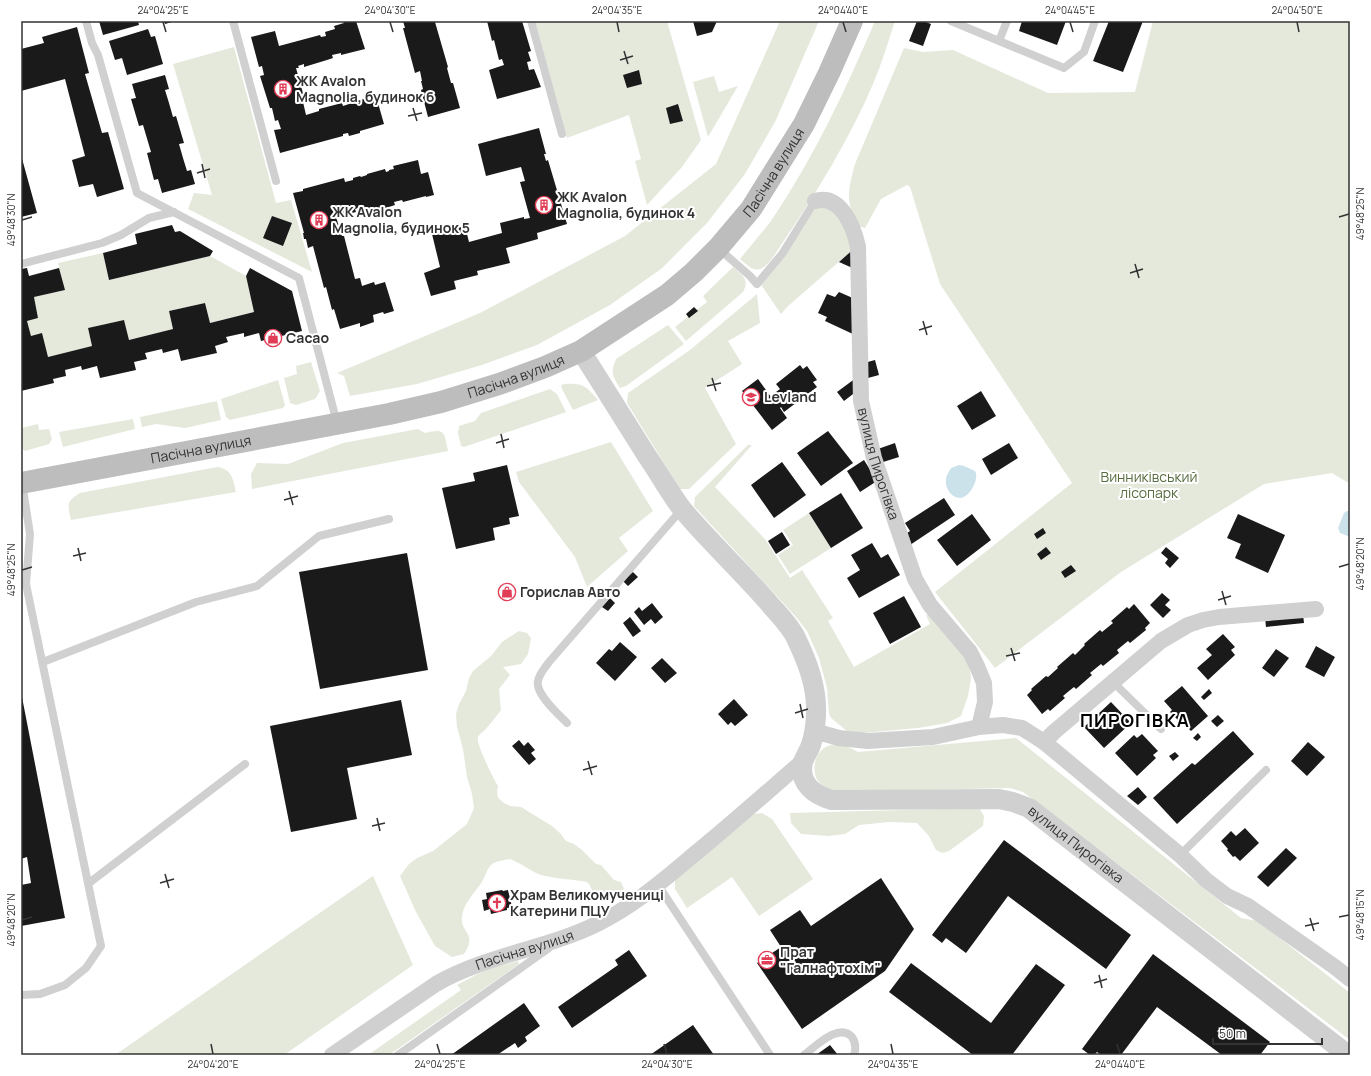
<svg xmlns="http://www.w3.org/2000/svg" width="1371" height="1076" font-family="Manrope,sans-serif">
	<style>
		.green { fill: #e4e9dc }
		.water { fill: #cce2eb }
		.building { fill: #1a1a1a }
		.lines { fill: none; stroke-linecap: round; stroke-linejoin: round }
		.service { stroke: #d0d0d0; stroke-width: 8 }
		.minor { stroke: #d0d0d0; stroke-width: 16 }
		.tertiary { stroke: #d0d0d0; stroke-width: 20 }
		.secondary { stroke: #bdbdbd; stroke-width: 22 }
		.ticks { fill: none; stroke: #333; stroke-width: 1.5 }
		.labels { text-anchor: middle; stroke-width: 4; stroke-linejoin: round; paint-order: stroke }
		.poi-label { font-size: 14px; font-weight: bold; fill: #333; stroke: #fff; text-anchor: start }
		.street-label { font-size: 14px; fill: #333; stroke: #fff }
		.park-label { font-size: 14px; fill: #596e40; stroke: #fff }
		.district-label { font-size: 18px; font-weight: bold; letter-spacing: 1px; fill: #000; stroke: #fff }
		.neatline { fill: none; stroke: #333; stroke-width: 1.5 }
		.ticks-label { font-size: 10px; text-anchor: middle; fill: #333 }
	</style>
	<rect width="100%" height="100%" fill="#fff"/>
	<path class="green" d="M535,21H667L701,140L682,167L647,205L635,161L641,159L629,115L567,138Z
		M780,21H819L776,120L745,174L707,223L661,269L610,305L537,345L482,365L417,384L350,396L344,376L337,373L480,313L625,236L716,164Z
		M875,21H895C888,42 882,63 873,84C850,138 818,190 785,239C779,247 769,267 760,269C753,272 745,263 740,259C751,245 763,232 773,218C814,157 846,89 875,21Z
		M1153,21H1350V484L1332,473L1264,484L1121,572L995,668L935,592L1072,483L940,284L910,187L907,185L881,199L865,228L858,226C845,201 848,190 855,164L904,48L923,52L953,50L1048,93L1135,92Z
		M234,47L276,203L291,200L312,272L188,209L194,193L212,195L173,64Z
		M714,76L719,92L738,86L708,137L693,82Z
		M816,207L836,209L857,246L787,307L781,314L760,283Z
		M103,253L109,280L210,256L246,276L254,312L210,323L205,303L169,311L173,329L129,340L124,320L88,328L92,346L48,357L31,336L27,321L38,318L34,297L64,290L58,263Z
		M733,267C742,275 750,279 743,292L686,341L675,327L707,302L703,296Z
		M757,294L760,323L728,341L742,364L705,388L736,444L689,489H680L627,403L628,393L690,350Z
		M668,325L684,344L626,386L620,388C613,377 610,373 616,359Z
		M311,362L320,391L315,399L296,405L290,403L284,378L297,374L296,366Z
		M278,380L285,405L283,408L230,420L226,417L221,399Z
		M564,384C583,383 586,386 598,400L573,410L562,389L561,385Z
		M550,389L557,394L566,412L464,447L461,446L458,433L459,426L475,421L481,413Z
		M217,401L221,420L185,428L156,424L142,427L140,417Z
		M133,419L135,429L63,447L59,432Z
		M38,424L39,430L49,429L52,439L49,444L25,451L21,448V428Z
		M418,429L425,433C446,428 444,432 448,451L252,489L251,474L257,463L288,464L343,443Z
		M611,442L653,511L619,538L628,551L587,587L575,557L519,482L516,472Z
		M748,445H752L715,487L765,539L790,578L802,570L833,618L828,621L854,667L930,624L926,615L934,613L969,663L971,678L968,696L961,716L947,723L918,728L863,733L847,731L831,718L829,713L827,688L819,658L807,631L796,617L694,506L695,497Z
		M217,467C232,469 233,479 236,492L71,520C68,505 65,502 80,493Z
		M809,513L831,548L790,574L778,555L793,545L783,530Z
		M519,631L527,633L531,638L528,654L521,664L503,667L510,675L499,689L501,710C496,717 490,724 485,730C483,732 479,734 478,737C475,742 494,780 498,786L497,792L498,798L504,803L510,806L521,807L552,826L560,833L566,841L574,844L582,850L596,864L601,865L614,880L621,882L624,889C616,894 603,903 594,893C591,890 591,885 587,882C572,879 556,879 541,875C530,871 521,863 510,859C504,860 497,861 492,864C487,868 486,875 483,880C476,892 463,903 462,917C460,933 478,933 464,954L452,957L435,946L416,912L400,876L409,864L417,858L433,851L467,824L474,808L472,794L467,777L463,749L457,727L456,714L459,704L466,691L469,678L473,671L491,656L502,642Z
		M1016,738L1241,918L1258,921L1350,993V1040L1023,792L1010,788L830,792C826,789 821,785 818,781C810,769 816,748 831,745C841,744 850,747 858,752Z
		M979,808L984,816L983,826L949,851L942,853L936,850L929,836L917,823L889,822L859,825L845,834L829,836L801,834L791,823L790,813Z
		M762,813L772,819L813,879L759,916L732,877L687,908L675,889V880L754,814Z
		M373,876L413,965L284,1055H115Z
		M518,961L519,964L389,1055H368L461,990L457,985L485,970Z"/>
	<path class="water" d="M959,465L964,466L975,471C980,479 969,498 960,498C951,498 945,488 946,480C946,475 949,472 951,468Z
		M1347,511H1350V537L1340,533L1338,528L1344,513Z"/>
	<path class="building" d="M99,21H138L139,25L103,35Z
		M164,21H175L165,24Z
		M343,21H356L365,49L341,55V53L332,55L333,58L327,60L304,67V64L298,66L299,68H296L304,97L299,98L300,103L303,102L306,115L319,111V109L342,103L343,106L352,103V102L376,96L384,124L360,131V133L349,136L348,133L343,134V136L280,153L274,130L281,129L278,120L275,121L272,108H270L260,76L264,75L262,66L259,67L251,37L275,31L279,46L320,35L321,37L326,36L325,32L335,29L334,26L344,23Z
		M403,21L435,22L448,67L447,68L451,83H453L460,108L428,117L421,90L423,89L421,81H422L420,71L415,73L403,28H405Z
		M487,21H522L531,51L528,52L531,61L527,62L529,70L534,69L541,87L497,99L489,70L504,65L502,59L499,60L494,40L492,41Z
		M693,21H717L712,32L697,36Z
		M917,21H923L931,24L923,46L909,41Z
		M1022,21H1066L1057,45L1019,31Z
		M1109,21H1143L1123,72L1093,61Z
		M77,27L89,73L85,74L102,133L108,132L124,189L97,197L93,184L79,187L72,160L85,156L65,79L21,91V49L44,43L42,37Z
		M148,29L151,37L155,36L163,64L127,75L122,58L115,60L109,41Z
		M639,70L642,84L627,88L623,75Z
		M165,75L169,89L165,90L169,103L173,117L176,116L184,143L179,144L183,158L187,171L191,170L195,184L162,193L158,179L154,180L147,153L151,152L143,125L139,126L131,99L136,98L132,84Z
		M678,104L683,121L670,124L666,108Z
		M539,128L546,154H544L546,161L548,160L567,224L537,233L538,239L506,248L510,263L477,271L478,275L454,281L456,289L431,296L424,273L440,267L432,234L465,226L469,242L502,233L500,223L524,217V219L530,218L520,182L525,181L521,167L486,176L478,144Z
		M21,155L37,213L21,217Z
		M418,160L421,174L428,172L434,195L426,197V196L403,202L402,200L394,202L395,205L370,213L369,208L361,210V207L355,209L356,212L336,217L342,236H344L355,279L360,278L362,286L374,282L375,285L385,282L394,311L384,314L383,312L373,315L374,322L360,327V323L340,329L334,309L332,310L326,287L324,288L313,246L308,248L306,239H304L303,233H304L293,193L303,191V189L344,178L345,182L353,180V178L360,176L361,177L367,175V174L385,169L386,172L389,171V170L394,169L393,166Z
		M272,216L292,223L283,246L263,238Z
		M172,225L175,232L180,231L213,251L210,256L109,280L103,253L137,244L135,234Z
		M857,246V270L839,262Z
		M27,268L29,276L59,268L65,290L34,297L38,318L27,321L31,336L42,333L48,357L92,346L88,328L124,320L129,340L173,329L169,311L205,303L210,323L254,312L246,276L250,268L292,291L302,331L261,341L259,333L244,337V333L226,337L228,342L215,346L217,353L181,361L178,349L163,353L162,349L145,353L147,359L134,362L136,370L100,378L97,366L82,370L81,366L65,370L66,376L53,379L54,383L21,391V269Z
		M839,292L855,299V335L825,321L827,317L818,313L827,294L835,297Z
		M694,307L698,311L689,318L686,314Z
		M875,360L879,375L868,378L864,363Z
		M800,365L803,369L807,366L817,380L813,382L817,387L784,412L781,407L780,408L787,418L772,430L742,391L758,379L771,397L773,396L772,395L780,389L776,384Z
		M860,375L857,391L844,401L837,392Z
		M981,391L996,416L972,430L957,406Z
		M828,431L853,463L821,486L797,453Z
		M895,443L899,457L880,463L875,450Z
		M1009,443L1018,458L991,475L982,459Z
		M864,460L877,481L860,492L847,471Z
		M782,462L806,495L774,518L751,485Z
		M507,465L519,516L509,518L510,524L493,528L495,540L456,549L442,488L475,481L473,473Z
		M841,493L863,528L831,548L809,513Z
		M944,498L955,515L910,545L904,535L910,531L905,523Z
		M972,514L991,540L957,566L937,540Z
		M1238,514L1285,535L1268,573L1235,558L1241,544L1227,538Z
		M1043,528L1046,533L1037,539L1034,534Z
		M782,532L790,545L776,554L768,541Z
		M872,543L881,558L888,554L900,575L859,598L847,578L860,570L851,555Z
		M1046,547L1051,553L1041,560L1037,554Z
		M1166,547L1179,558L1170,568L1165,563L1168,559L1161,553Z
		M407,553L428,670L320,689L299,572Z
		M1071,565L1076,571L1065,578L1061,572Z
		M633,572L638,577L628,586L623,581Z
		M1162,593L1170,600L1165,605L1171,610L1163,618L1150,605Z
		M904,596L921,627L890,644L873,613Z
		M610,598L615,603L608,611L602,607Z
		M652,603L663,617L655,624L651,619L644,625L634,612L639,607L642,611Z
		M1134,604L1150,623L1145,628L1146,630L1130,643L1128,641L1117,650L1119,653L1103,666L1101,664L1090,673L1092,675L1076,689L1074,687L1069,691L1063,696L1065,698L1050,711L1048,709L1042,714L1027,695L1032,690L1031,689L1046,676L1048,677L1058,668L1057,667L1073,653L1075,655L1085,645L1084,644L1100,630L1102,632L1113,623L1111,621L1127,607L1129,609Z
		M1303,614L1304,623L1266,627L1265,618Z
		M630,617L641,631L633,637L623,623Z
		M1223,634L1235,647L1231,650L1235,655L1208,680L1197,668L1212,655L1206,649Z
		M620,642L637,657L615,681L596,663L609,649L612,651Z
		M1316,646L1335,657L1324,677L1305,667Z
		M1276,649L1289,658L1274,677L1262,668Z
		M662,658L677,673L665,683L651,668Z
		M1182,686L1208,716L1191,731L1184,724L1182,725L1176,718L1170,712L1172,710L1164,701Z
		M1209,689L1212,693L1204,700L1201,697Z
		M21,692L65,918L21,926V885L31,883L27,857L21,859Z
		M734,699L748,715L735,726L731,722L728,725L718,714Z
		M401,700L412,755L347,768L357,819L291,832L270,726Z
		M1111,702L1131,723L1104,748L1084,727Z
		M1218,715L1224,721L1217,727L1211,721Z
		M1233,731L1254,754L1177,824L1153,798L1192,763L1195,765Z
		M1198,733L1201,737L1197,741L1193,738Z
		M1142,734L1158,751L1153,755L1156,758L1137,776L1115,753L1134,735L1137,738Z
		M519,740L524,746L528,742L535,750L531,753L536,759L529,765L512,746Z
		M1308,742L1325,757L1307,776L1291,761Z
		M1175,752L1179,756L1173,761L1169,756Z
		M1138,787L1147,797L1138,805L1127,796Z
		M1245,828L1259,843L1240,861L1235,856L1233,857L1227,850L1228,849L1221,841L1231,831L1236,836Z
		M1004,840L1131,935L1106,969L1008,896L966,953L946,938L942,943L932,935Z
		M1286,848L1297,858L1268,887L1257,877Z
		M881,878L914,929L885,971L802,1029L757,963L781,947L770,930L800,910L811,926Z
		M502,890L503,891L508,890L512,907L507,908V910L491,914L490,909L484,911L482,900L487,899L486,893Z
		M629,950L647,976L572,1028L558,1007L618,965L615,960Z
		M1153,954L1270,1042L1260,1055H1222L1157,1007L1121,1055H1101L1097,1052L1094,1055H1090L1082,1049Z
		M911,963L991,1023L1036,964L1065,985L1012,1055H973L889,992Z
		M524,1003L540,1026L525,1037L527,1041L518,1048L515,1043L497,1055H451Z
		M693,1025L714,1055H650Z
		M830,1045L838,1055H816Z"/>
	<g class="lines">
		<path class="service" d="M86,21L92,43L98,55L137,193L299,278L337,423
			M233,21L276,181
			M531,21L562,134
			M951,21L1064,68L1084,52L1095,21
			M999,41L1007,21
			M718,248L750,276L757,284L782,254L815,201
			M21,264L102,243L121,235L149,218L174,212
			M43,662L196,602L257,586L319,536L389,519
			M1113,682L1161,729
			M567,723C558,714 535,694 538,681C539,674 545,668 549,662L682,509
			M1180,855L1266,770
			M89,883L245,764
			M658,885L770,1055
			M21,995L40,994L65,985L86,968L101,946L26,584L30,534L22,483
			M398,1055L549,948
			M804,1055C815,1047 839,1022 852,1037C856,1043 856,1049 854,1055"/>
		<g class="minor">
			<path id="s1" d="M815,201C841,193 854,228 858,247L861,401L874,458L915,579L930,605L970,652L977,666L984,683L985,702L979,727"/>
			<path d="M814,731L839,738L868,741L933,737L979,727L1003,725L1022,728L1044,742L1180,855L1206,880L1227,896L1248,906L1335,967L1350,979"/>
			<path d="M1044,742L1054,732L1161,641L1188,625L1203,620L1219,617L1316,609"/>
			<path id="s2" d="M332,1055L436,984C486,955 546,949 597,924C632,907 661,882 691,857C729,826 766,793 803,761"/>
		</g>
		<path class="tertiary" id="s3" d="M581,351C603,386 625,421 647,456C659,473 669,492 682,509C709,541 740,570 768,602C777,613 790,625 796,638C807,661 817,686 816,713C816,724 814,735 811,745C809,751 805,756 803,762C798,783 814,795 832,800L999,799L1013,802L1029,808L1348,1055"/>
		<path class="secondary" id="s4" d="M21,483L389,414L441,402L499,384L545,367L581,351L667,295L694,272L718,248L751,209L804,124L829,73L852,21"/>
	</g>
	<path class="ticks" d="M163,22L166,32M390,22L393,32M617,22L619,32M843,22L846,32M1070,22L1073,32M1297,22L1299,32M624,51L628,64M620,60L633,56M413,108L417,121M408,116L422,113M202,164L205,178M197,173L210,169M1339,217L1349,214M22,220L32,217M1135,264L1139,278M1130,273L1143,269M923,321L927,335M919,330L932,326M712,378L716,391M707,386L721,383M501,434L504,448M496,443L509,439M289,491L293,505M284,500L298,496M78,548L81,561M73,556L86,553M1339,567L1349,564M22,570L32,567M1222,591L1226,605M1218,600L1231,596M1011,648L1015,661M1006,656L1020,653M800,704L803,718M795,713L808,709M588,761L592,775M583,770L597,766M377,818L380,831M372,826L385,823M165,874L169,888M160,883L174,879M1339,917L1349,915M1310,918L1314,931M22,920L32,917M1305,926L1319,923M1099,975L1102,988M1094,983L1107,979M211,1044L213,1054M437,1044L440,1054M664,1044L667,1054M891,1044L893,1054M1117,1044L1120,1054"/>
	<defs>
		<symbol id="building-ring" viewBox="-11 -11 22 22"><circle r="9.5" fill="#fff" stroke="#e13d56" stroke-width="1.5"/><path d="M-4-6H4V6H1V3H-1V6H-4ZM-2.5-4.3h1.7v1.8h-1.7ZM.8-4.3h1.7v1.8H.8ZM-2.5-1h1.7V.8h-1.7ZM.8-1h1.7V.8H.8Z" fill="#e13d56"/></symbol>
		<symbol id="shop-ring" viewBox="-11 -11 22 22"><circle r="9.5" fill="#fff" stroke="#e13d56" stroke-width="1.5"/><path d="M-5-2.5h2.3a2.7 3.5 0 0 1 5.4 0H5L5.5 6h-11ZM-1.5-2.5h3a1.5 2.3 0 0 0-3 0Z" fill="#e13d56"/></symbol>
		<symbol id="school-ring" viewBox="-11 -11 22 22"><circle r="9.5" fill="#fff" stroke="#e13d56" stroke-width="1.5"/><path d="M0-5L7-2L0 1L-7-2ZM-4 1L0 2.5L4 1V4Q0 6-4 4Z" fill="#e13d56"/></symbol>
		<symbol id="church-ring" viewBox="-11 -11 22 22"><circle r="9.5" fill="#fff" stroke="#e13d56" stroke-width="1.5"/><path d="M-1.2-6h2.4v3.5h3.3v2.4h-3.3V6h-2.4V-.1h-3.3v-2.4h3.3Z" fill="#e13d56"/></symbol>
		<symbol id="office-ring" viewBox="-11 -11 22 22"><circle r="9.5" fill="#fff" stroke="#e13d56" stroke-width="1.5"/><path d="M-6-3h4V-5.5h4V-3h4V5H-6ZM-1-4.5V-3h2v-1.5ZM-6 0V1H6V0Z" fill="#e13d56"/></symbol>
	</defs>
	<g fill-rule="evenodd">
		<use href="#building-ring" x="273" y="79" width="20" height="20"/>
		<use href="#building-ring" x="534" y="195" width="20" height="20"/>
		<use href="#building-ring" x="309" y="210" width="20" height="20"/>
		<use href="#shop-ring" x="263" y="328" width="20" height="20"/>
		<use href="#school-ring" x="741" y="387" width="20" height="20"/>
		<use href="#shop-ring" x="497" y="582" width="20" height="20"/>
		<use href="#church-ring" x="487" y="893" width="20" height="20"/>
		<use href="#office-ring" x="757" y="950" width="20" height="20"/>
	</g>
	<g class="labels">
		<g class="poi-label">
			<text x="296" y="86">ЖК Avalon<tspan x="296" dy="16">Magnolia, будинок 6</tspan></text>
			<text x="557" y="202">ЖК Avalon<tspan x="557" dy="16">Magnolia, будинок 4</tspan></text>
			<text x="332" y="217">ЖК Avalon<tspan x="332" dy="16">Magnolia, будинок 5</tspan></text>
			<text x="286" y="343">Cacao</text>
			<text x="764" y="402">Levland</text>
			<text x="520" y="597">Горислав Авто</text>
			<text x="510" y="900">Храм Великомучениці<tspan x="510" dy="16">Катерини ПЦУ</tspan></text>
			<text x="780" y="957">Прат<tspan x="780" dy="16">"Галнафтохім"</tspan></text>
		</g>
		<g class="street-label">
			<text dy="5" stroke="none"><textPath href="#s4" startOffset="843">Пасічна вулиця</textPath></text>
			<text dy="5" stroke="none"><textPath href="#s4" startOffset="507">Пасічна вулиця</textPath></text>
			<text dy="5" stroke="none"><textPath href="#s4" startOffset="183">Пасічна вулиця</textPath></text>
			<text dy="5" stroke="none"><textPath href="#s1" startOffset="290">вулиця Пирогівка</textPath></text>
			<text dy="5" stroke="none"><textPath href="#s3" startOffset="801">вулиця Пирогівка</textPath></text>
			<text dy="5" stroke="none"><textPath href="#s2" startOffset="221">Пасічна вулиця</textPath></text>
		</g>
		<g class="park-label">
			<text x="1149" y="482">Винниківський<tspan x="1149" dy="16">лісопарк</tspan></text>
		</g>
		<g class="district-label">
			<text x="1135" y="727">ПИРОГІВКА</text>
		</g>
	</g>
	<rect width="1371" height="1076" fill="none" stroke="#ffffff" stroke-width="44"/>
	<path d="M1213 1038v6h109v-6" fill="none" stroke="#333333" stroke-width="2"/>
	<text x="1219" y="1038" font-size="12" fill="#333333" stroke="#ffffff" stroke-width="3" paint-order="stroke">50 m</text>
	<rect x="22" y="22" width="1327" height="1032" class="neatline"/>
	<g class="ticks-label">
		<text x="163" y="14">24°04'25"E</text>
		<text x="390" y="14">24°04'30"E</text>
		<text x="617" y="14">24°04'35"E</text>
		<text x="843" y="14">24°04'40"E</text>
		<text x="1070" y="14">24°04'45"E</text>
		<text x="1297" y="14">24°04'50"E</text>
		<text transform="translate(1360 214) rotate(-90)" y="4">49°48'25"N</text>
		<text transform="translate(11 220) rotate(-90)" y="4">49°48'30"N</text>
		<text transform="translate(1360 564) rotate(-90)" y="4">49°48'20"N</text>
		<text transform="translate(11 570) rotate(-90)" y="4">49°48'25"N</text>
		<text transform="translate(1360 915) rotate(-90)" y="4">49°48'15"N</text>
		<text transform="translate(11 920) rotate(-90)" y="4">49°48'20"N</text>
		<text x="213" y="1068">24°04'20"E</text>
		<text x="440" y="1068">24°04'25"E</text>
		<text x="667" y="1068">24°04'30"E</text>
		<text x="893" y="1068">24°04'35"E</text>
		<text x="1120" y="1068">24°04'40"E</text>
	</g>
</svg>
